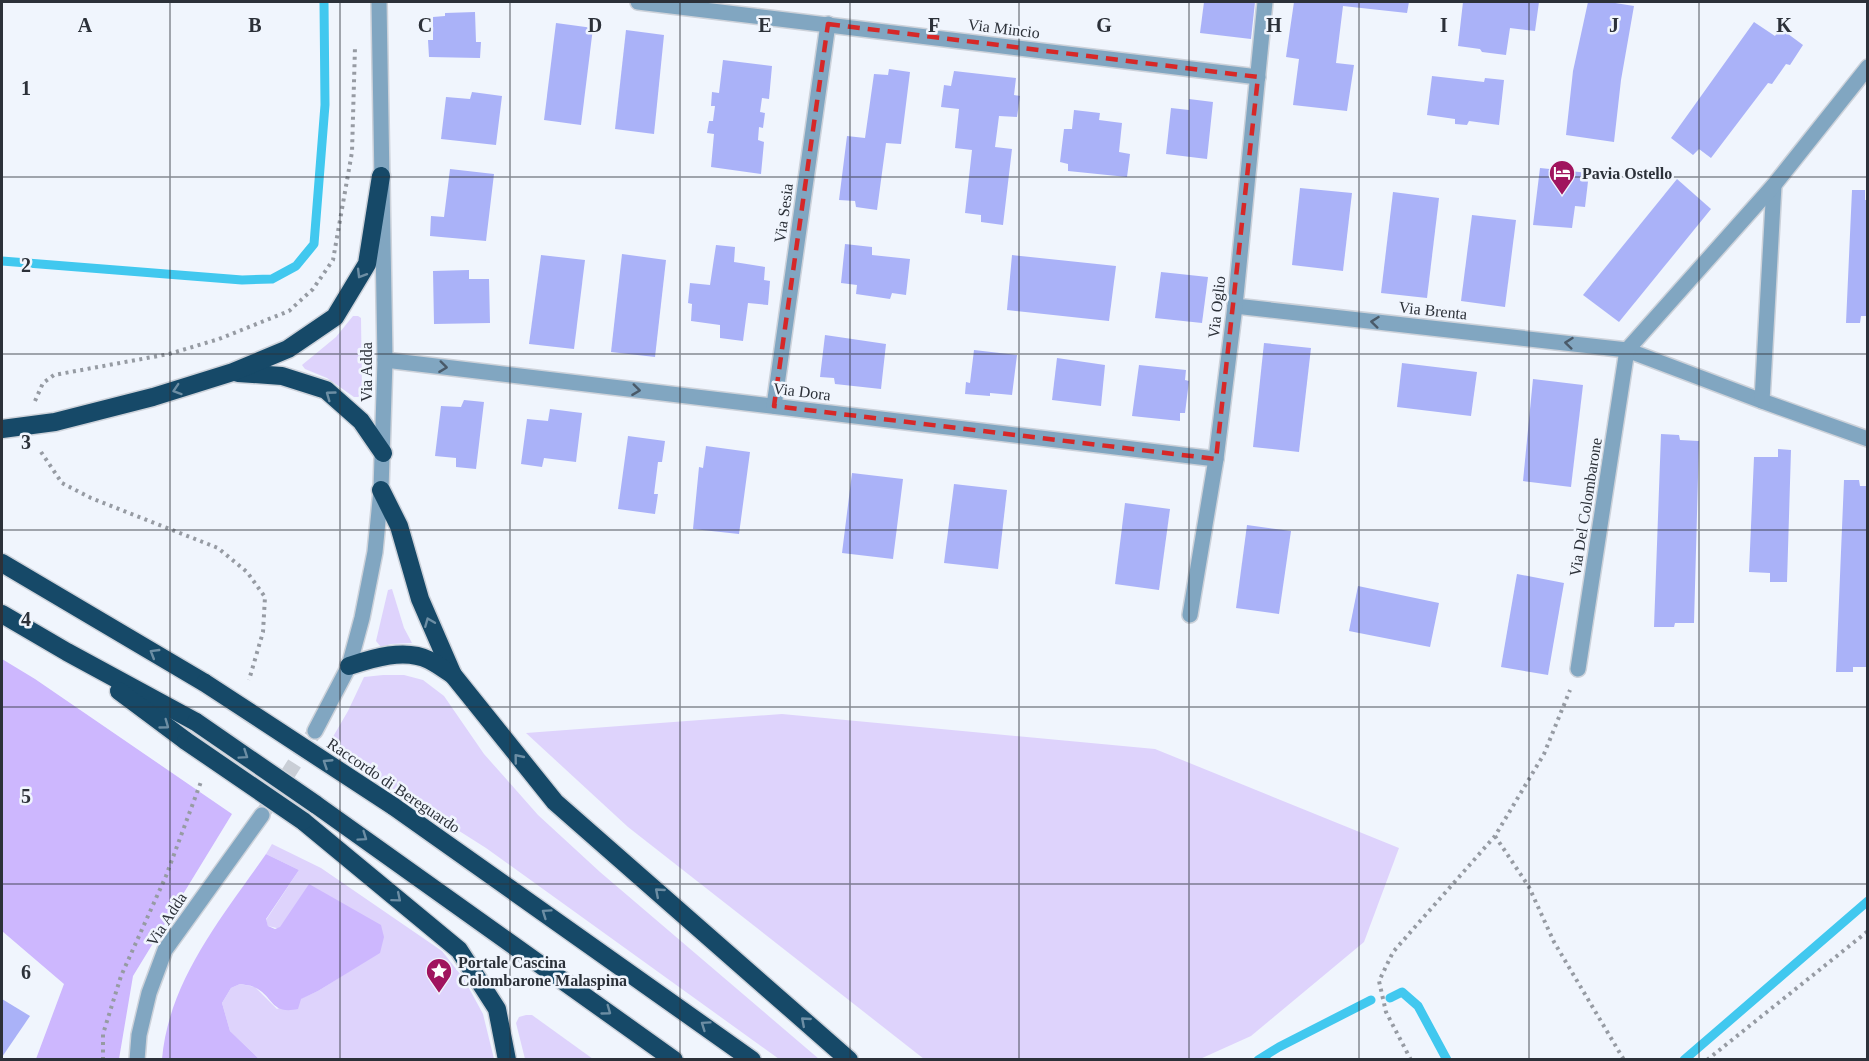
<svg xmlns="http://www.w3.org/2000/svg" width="1869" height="1061" font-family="'Times New Roman',serif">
  <rect width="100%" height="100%" fill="#f0f5fd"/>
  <!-- green -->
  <g fill="#ded3fc">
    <polygon points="353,316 358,316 361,318 362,394 359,397 354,397 327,378 305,369 302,365 336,337"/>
    <polygon points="392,589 404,628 412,643 391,644 381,647 376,641 388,590"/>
    <polygon points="383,675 404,675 423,680 444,696 484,754 538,815 600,872 819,1059 779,1059 486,848 327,747 348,711 364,677"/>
    <polygon points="782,714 1155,749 1399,848 1364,942 1251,1036 1200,1059 924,1059 628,827 526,733"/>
    <polygon points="272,844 321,868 442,951 464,979 483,1014 494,1059 259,1059 230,1031 222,1003 231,988 240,984 255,987 277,1009 318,991 380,952 268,926 266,920 299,870 266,854"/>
    <polygon points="526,1015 532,1015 593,1059 525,1059 516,1023 519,1017"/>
  </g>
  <!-- forest -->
  <g fill="#cdb7fe">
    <polygon points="2,659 35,679 232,814 133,976 119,1059 36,1059 64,984 2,931"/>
    <path d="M266,854L299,870L266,919L268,926L275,929L280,927L309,884L381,925L384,937L380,953L318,991L301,999L298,1009C270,1015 274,996 254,987C250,985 244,985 240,984L231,988L222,1003L230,1031L259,1059H162C169,980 222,917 266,854Z"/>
  </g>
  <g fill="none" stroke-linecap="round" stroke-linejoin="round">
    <!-- stream -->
    <g stroke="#41c8ef" stroke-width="9">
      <polyline points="2,261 242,280 272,279 296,266 314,244 325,105 324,2"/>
      <polyline points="1390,998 1402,992 1418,1006 1447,1060"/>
      <polyline points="1258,1060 1279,1047 1371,1000"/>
      <polyline points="1684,1060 1868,901"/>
    </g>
  </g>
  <!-- building -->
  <g fill="#aab2f8">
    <polygon points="1204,2 1255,2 1251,39 1200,33"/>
    <polygon points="1294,2 1409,2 1407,13 1343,6 1336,63 1354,65 1347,111 1293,105 1299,59 1286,57"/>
    <polygon points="1463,2 1539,2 1535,31 1510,28 1506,55 1482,52 1480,49 1458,46"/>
    <polygon points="1588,2 1609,2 1634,6 1621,80 1614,142 1566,135 1573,71"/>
    <polygon points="475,12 476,42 481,42 480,58 429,57 428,40 433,40 433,17 445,16 445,13"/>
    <polygon points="1754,22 1775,36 1780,28 1803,45 1790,65 1786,64 1772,84 1768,83 1711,158 1699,149 1693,155 1671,138"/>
    <polygon points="556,23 593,28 581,125 544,120"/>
    <polygon points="626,30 664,35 654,134 615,129"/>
    <polygon points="723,60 772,66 769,99 762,98 760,112 765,113 763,128 759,127 758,140 764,142 761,174 711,167 714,134 707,133 709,121 713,121 715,106 711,106 712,92 719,93"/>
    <polygon points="889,69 910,72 901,144 886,143 877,210 856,207 855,201 839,200 847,136 865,138 874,74 888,75"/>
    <polygon points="954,71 1016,78 1014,95 1020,96 1017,117 999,116 995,147 1012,149 1003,225 981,222 981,215 965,213 972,150 955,148 959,109 941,107 944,85 951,86"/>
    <polygon points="1432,76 1484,82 1485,78 1504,80 1499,125 1469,121 1467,125 1455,124 1455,119 1427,115"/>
    <polygon points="472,92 502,96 496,145 441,139 446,97 470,99"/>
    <polygon points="1189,99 1213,102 1207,159 1166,154 1171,108 1189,110"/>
    <polygon points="1074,110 1100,113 1099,120 1122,123 1119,152 1130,154 1127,177 1068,171 1068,164 1060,162 1064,129 1072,129"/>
    <polygon points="1540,168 1589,173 1585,207 1575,206 1572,228 1533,225"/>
    <polygon points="450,169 494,174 486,241 430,236 431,216 444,217"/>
    <polygon points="1677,179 1711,209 1619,322 1583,295"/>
    <polygon points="1300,188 1352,193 1343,271 1292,265"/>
    <polygon points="1852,190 1865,190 1865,200 1868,200 1868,316 1861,316 1860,323 1846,323"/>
    <polygon points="1393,192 1439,198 1427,298 1381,293"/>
    <polygon points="1472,215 1516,220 1505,307 1461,301"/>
    <polygon points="845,244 872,247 872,255 910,259 906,295 892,293 890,299 856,294 857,285 841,283"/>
    <polygon points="716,245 735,247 734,262 765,267 764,280 770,281 768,305 748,303 743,341 720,338 720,325 691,321 692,304 688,303 690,283 710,285"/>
    <polygon points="622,254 666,260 655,357 611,352"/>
    <polygon points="541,255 585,260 574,349 529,344"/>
    <polygon points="1012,255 1116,266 1109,321 1007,310"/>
    <polygon points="469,270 469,279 489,279 490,323 434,324 433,271"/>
    <polygon points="1161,272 1208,277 1202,323 1155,318"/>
    <polygon points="825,335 886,344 881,389 835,384 834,378 820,377"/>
    <polygon points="1264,343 1311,348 1299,452 1253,447"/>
    <polygon points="974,350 1017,355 1012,395 990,393 990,396 965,394 966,382 970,383"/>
    <polygon points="1057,358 1105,365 1101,406 1052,400"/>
    <polygon points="1402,363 1477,372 1471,416 1397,407"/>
    <polygon points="1139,365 1186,370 1185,380 1189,381 1185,413 1180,413 1180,421 1132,416"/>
    <polygon points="1533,379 1583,385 1571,487 1523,481"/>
    <polygon points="464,400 484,402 476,469 456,467 456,458 435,456 441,406 461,407"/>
    <polygon points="550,409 582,413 576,462 544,458 542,467 521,464 527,419 548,421"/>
    <polygon points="1661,434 1679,435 1680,440 1699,441 1694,623 1675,623 1674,627 1654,627"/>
    <polygon points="628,436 665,441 662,462 658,462 654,494 658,494 655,514 618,509"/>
    <polygon points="706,446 750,452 739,534 693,529 699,467 703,468"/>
    <polygon points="1778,449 1791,450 1787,582 1770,582 1770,573 1749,572 1754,457 1778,457"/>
    <polygon points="852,473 903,479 893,559 842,553"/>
    <polygon points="1844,480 1859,480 1860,486 1868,486 1868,667 1853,667 1853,672 1836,672"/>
    <polygon points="954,484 1007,490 998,569 944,563"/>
    <polygon points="1125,503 1170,509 1159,590 1115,584"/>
    <polygon points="1247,525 1291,531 1279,614 1236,608"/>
    <polygon points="1517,574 1564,583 1548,675 1501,667"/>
    <polygon points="1358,586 1439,603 1430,647 1349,631"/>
    <polygon points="2,999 30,1016 2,1057"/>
  </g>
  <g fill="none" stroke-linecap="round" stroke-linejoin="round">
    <!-- minor-tunnel -->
    <polyline stroke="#c9ced6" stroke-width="15" stroke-dasharray="15 8" stroke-linecap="butt" points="262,815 315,731"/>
    <!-- minor casing -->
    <g stroke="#cdd2da" stroke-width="18">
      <g id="minor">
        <polyline points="638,2 1258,77"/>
        <polyline points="1235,306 1627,350 1762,401 1868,439"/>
        <polyline points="385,360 1216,459"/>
        <polyline points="1762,401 1774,185"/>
        <polyline points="774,406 828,24"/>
        <polyline points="1190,615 1216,459 1235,306 1265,2"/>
        <polyline points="1578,669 1627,350 1774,185 1868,67"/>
        <polyline points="315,731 349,666 362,618 375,552 381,490 385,360 379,2"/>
        <polyline points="137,1060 139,1035 149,993 165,950 262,815"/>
      </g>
    </g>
    <!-- highway casing -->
    <g stroke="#cdd2da" stroke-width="21">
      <g id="highway">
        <polyline points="238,373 282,376 326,390 361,421 383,453"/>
        <polyline points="2,429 55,422 153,397 233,372 288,349 335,317 367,264 381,176"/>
        <polyline points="381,490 399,526 420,599 453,675 555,802 849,1060"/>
        <polyline points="2,563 205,683"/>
        <polyline points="2,614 67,652 196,722"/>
        <path d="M349,666C373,658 405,648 429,660C437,664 445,670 453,675"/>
        <polyline points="119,691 186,741"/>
        <polyline points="315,804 674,1060"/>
        <polyline points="393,806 752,1060"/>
        <polyline points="303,821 459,950 497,1009 507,1060"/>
      </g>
    </g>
    <!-- path -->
    <g stroke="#969ba3" stroke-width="4" stroke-dasharray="3 4.5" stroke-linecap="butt">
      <polyline points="35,401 43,383 54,375 169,354 219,339 289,311 313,289 333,260 352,152 355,47"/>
      <polyline points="41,452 62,483 91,498 218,548 247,572 265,597 263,632 249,680"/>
      <polyline points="1495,836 1529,887 1554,942 1624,1060"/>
      <polyline points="103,1060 103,1034 121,976 166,876 202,779"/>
      <polyline points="1411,1060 1386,1012 1379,981 1393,952 1495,836 1544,754 1570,690"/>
      <polyline points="1707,1060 1868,931"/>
    </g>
    <!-- minor -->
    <use href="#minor" stroke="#81a6c1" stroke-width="15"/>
    <!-- highway -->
    <use href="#highway" stroke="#164968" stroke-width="18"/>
    <!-- highway-bridge casing -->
    <g stroke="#cdd2da" stroke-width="21" stroke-linecap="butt">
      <g id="highway-bridge">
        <polyline points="205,683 393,806"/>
        <polyline points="196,722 315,804"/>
        <polyline points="186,741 303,821"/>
      </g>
    </g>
    <!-- highway-bridge -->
    <use href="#highway-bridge" stroke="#164968" stroke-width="18"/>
  </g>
  <!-- one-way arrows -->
  <defs><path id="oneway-chevron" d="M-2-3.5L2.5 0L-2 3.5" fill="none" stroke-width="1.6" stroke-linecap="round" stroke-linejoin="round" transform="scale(1.5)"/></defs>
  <g stroke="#6d8ea4">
    <use href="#oneway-chevron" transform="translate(361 274) rotate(121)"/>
    <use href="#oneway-chevron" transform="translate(177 390) rotate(162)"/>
    <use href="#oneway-chevron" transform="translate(330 395) rotate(-144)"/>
    <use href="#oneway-chevron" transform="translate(429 622) rotate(-112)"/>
    <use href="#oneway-chevron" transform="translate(154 653) rotate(-149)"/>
    <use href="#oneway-chevron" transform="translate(165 725) rotate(36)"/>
    <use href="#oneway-chevron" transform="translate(244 755) rotate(34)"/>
    <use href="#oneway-chevron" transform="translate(518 758) rotate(-129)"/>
    <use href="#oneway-chevron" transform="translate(327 763) rotate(-147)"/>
    <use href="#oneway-chevron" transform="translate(363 837) rotate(35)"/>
    <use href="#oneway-chevron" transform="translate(659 892) rotate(-139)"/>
    <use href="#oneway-chevron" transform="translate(397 898) rotate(40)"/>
    <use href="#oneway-chevron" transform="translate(546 913) rotate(-145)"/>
    <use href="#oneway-chevron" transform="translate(607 1011) rotate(36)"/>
    <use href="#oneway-chevron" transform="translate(805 1021) rotate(-139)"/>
    <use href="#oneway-chevron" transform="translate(705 1025) rotate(-145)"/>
  </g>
  <g stroke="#4a5a69">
    <use href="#oneway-chevron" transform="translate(1375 322) rotate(-174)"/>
    <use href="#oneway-chevron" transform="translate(1569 343) rotate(-174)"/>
    <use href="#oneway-chevron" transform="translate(443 367) rotate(7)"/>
    <use href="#oneway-chevron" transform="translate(636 390) rotate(7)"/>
  </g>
  <!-- marked area -->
  <path fill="none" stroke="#d62828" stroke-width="4.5" stroke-dasharray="12 8" stroke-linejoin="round" d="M828,24L1258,77L1216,459L774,406Z"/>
  <!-- grid -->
  <path fill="none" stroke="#2c3139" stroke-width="1.5" stroke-opacity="0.55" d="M170,2V1060M340,2V1060M510,2V1060M680,2V1060M850,2V1060M1019,2V1060M1189,2V1060M1359,2V1060M1529,2V1060M1699,2V1060M2,177H1868M2,354H1868M2,530H1868M2,707H1868M2,884H1868"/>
  <!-- icons -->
  <defs>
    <g id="hotel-pin" transform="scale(1.35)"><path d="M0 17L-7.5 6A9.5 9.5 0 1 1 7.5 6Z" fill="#a0145e" stroke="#f0f5fd"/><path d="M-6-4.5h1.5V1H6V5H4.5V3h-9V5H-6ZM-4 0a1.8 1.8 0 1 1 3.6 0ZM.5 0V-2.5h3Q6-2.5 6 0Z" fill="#fff"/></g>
    <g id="sight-pin" transform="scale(1.35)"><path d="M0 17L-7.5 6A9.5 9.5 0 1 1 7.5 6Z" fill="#a0145e" stroke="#f0f5fd"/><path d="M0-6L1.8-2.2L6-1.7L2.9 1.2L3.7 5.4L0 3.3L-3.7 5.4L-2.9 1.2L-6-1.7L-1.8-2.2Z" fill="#fff"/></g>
  </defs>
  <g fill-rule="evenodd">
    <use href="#hotel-pin" x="1562" y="173"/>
    <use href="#sight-pin" x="439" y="971"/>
  </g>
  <g text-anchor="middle" stroke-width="5" stroke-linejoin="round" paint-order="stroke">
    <!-- street labels -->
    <g font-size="16" fill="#2c3139" stroke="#f0f5fd">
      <text transform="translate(1004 28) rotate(7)" y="6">Via Mincio</text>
      <text transform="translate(783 213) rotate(-82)" y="6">Via Sesia</text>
      <text transform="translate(1216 307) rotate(-84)" y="6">Via Oglio</text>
      <text transform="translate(1433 310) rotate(6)" y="6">Via Brenta</text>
      <text transform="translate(366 372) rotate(-90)" y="6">Via Adda</text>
      <text transform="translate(802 391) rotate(7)" y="6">Via Dora</text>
      <text transform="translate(1585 507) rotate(-81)" y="6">Via Del Colombarone</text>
      <text transform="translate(394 785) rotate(34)" y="6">Raccordo di Bereguardo</text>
      <text transform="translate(166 919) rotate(-57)" y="6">Via Adda</text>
    </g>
    <!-- poi labels -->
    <g font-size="16" font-weight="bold" fill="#2c3139" stroke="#f0f5fd" text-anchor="start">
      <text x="1582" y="179">Pavia Ostello</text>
      <text x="458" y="968">Portale Cascina<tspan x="458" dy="18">Colombarone Malaspina</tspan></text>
    </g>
  </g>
  <g font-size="20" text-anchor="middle" font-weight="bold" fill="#2c3139" stroke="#f0f5fd" stroke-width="5" stroke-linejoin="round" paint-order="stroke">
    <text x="85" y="32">A</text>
    <text x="255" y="32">B</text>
    <text x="425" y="32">C</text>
    <text x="595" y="32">D</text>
    <text x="765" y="32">E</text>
    <text x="934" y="32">F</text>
    <text x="1104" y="32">G</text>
    <text x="1274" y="32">H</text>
    <text x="1444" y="32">I</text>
    <text x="1614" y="32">J</text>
    <text x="1784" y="32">K</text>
    <text x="26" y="95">1</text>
    <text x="26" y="272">2</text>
    <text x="26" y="449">3</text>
    <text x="26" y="626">4</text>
    <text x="26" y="803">5</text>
    <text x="26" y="979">6</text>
  </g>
  <!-- border -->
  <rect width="1869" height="1061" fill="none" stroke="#2c3139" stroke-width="6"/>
</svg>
